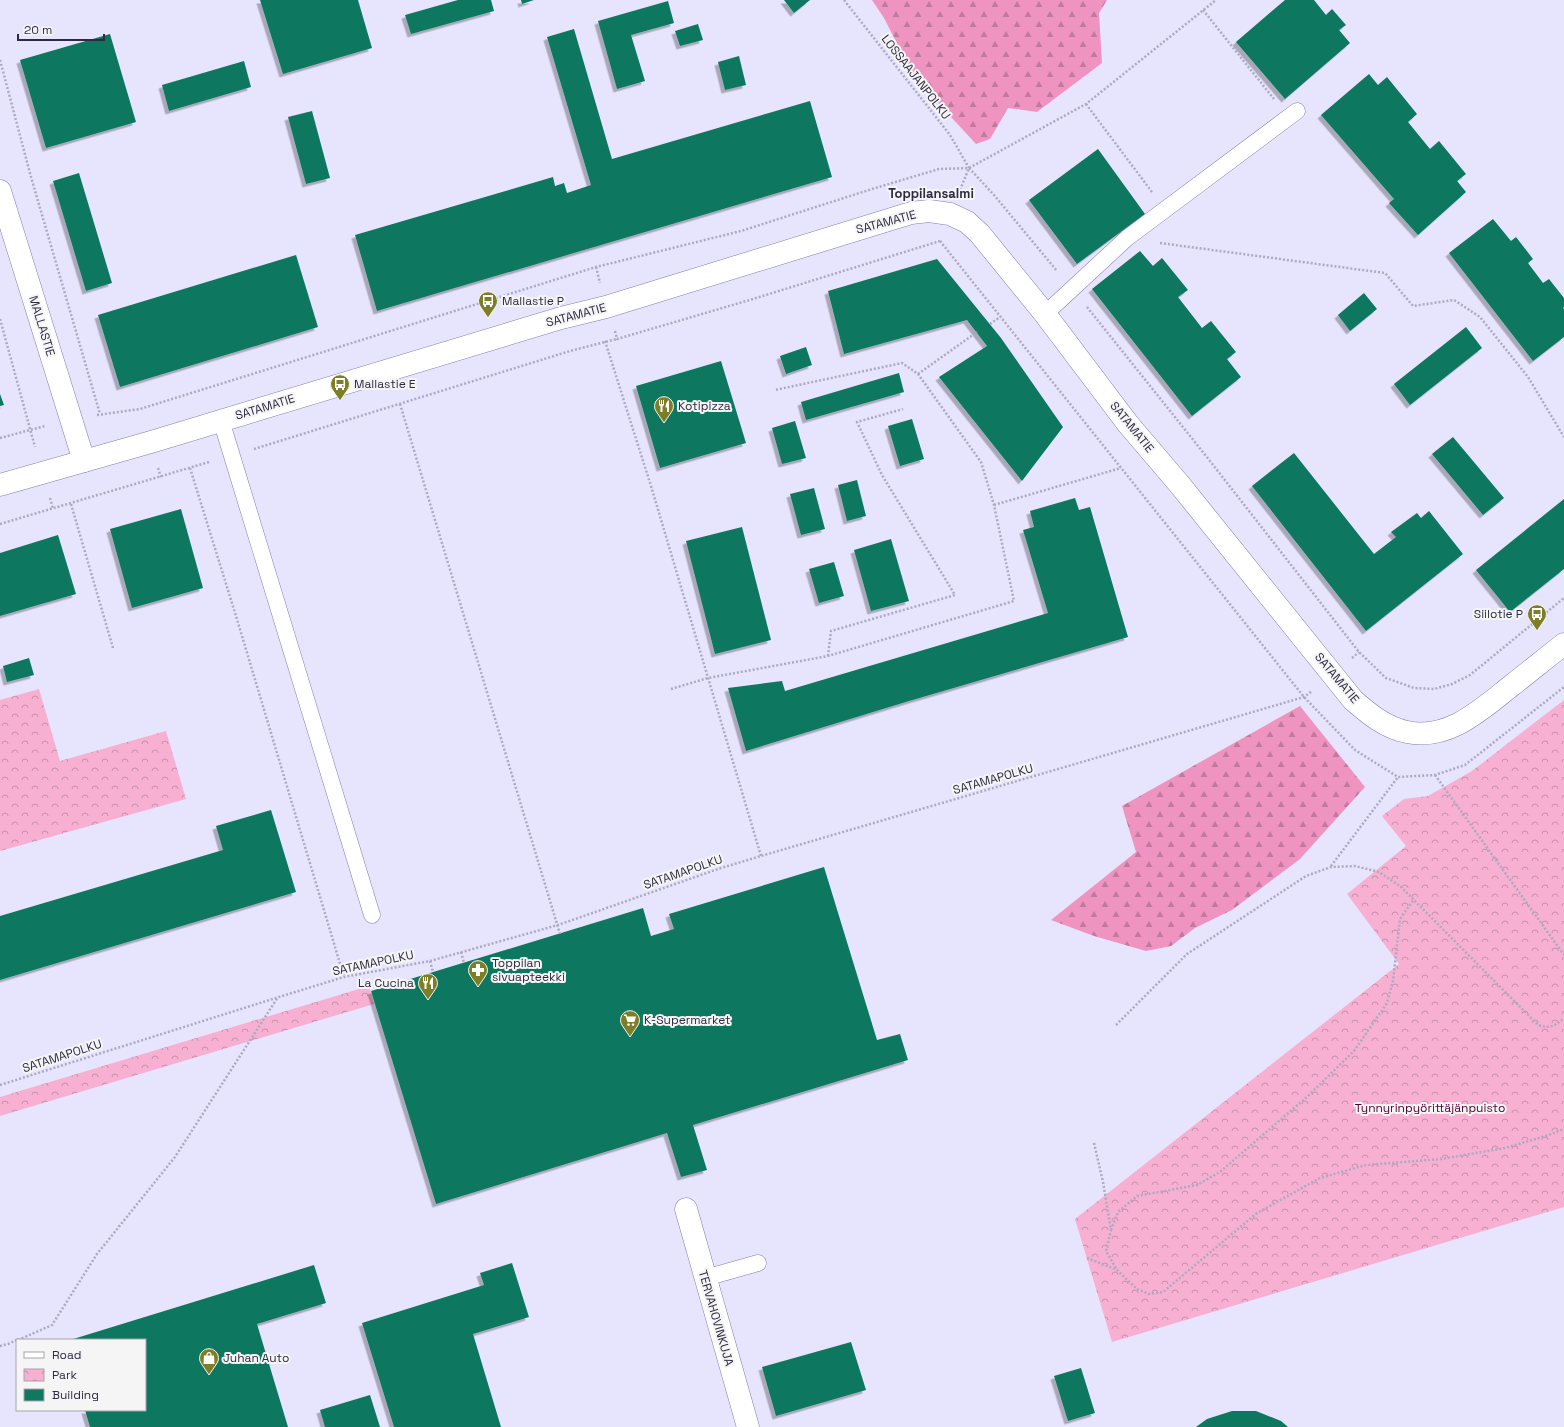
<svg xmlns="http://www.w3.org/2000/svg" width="1564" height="1427" font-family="'Space Grotesk',sans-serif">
  <defs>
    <pattern id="forest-firs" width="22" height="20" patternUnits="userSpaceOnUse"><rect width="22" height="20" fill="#ef94c0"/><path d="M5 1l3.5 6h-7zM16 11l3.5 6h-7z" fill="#c2799e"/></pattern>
    <pattern id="park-crowns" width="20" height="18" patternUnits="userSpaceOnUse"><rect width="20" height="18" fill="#f7b0d1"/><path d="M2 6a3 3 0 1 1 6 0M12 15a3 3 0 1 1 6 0" fill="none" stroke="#c88fab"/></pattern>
    <filter id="shadow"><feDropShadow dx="-3.5" dy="3.5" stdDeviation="0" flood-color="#0004"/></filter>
  </defs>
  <rect width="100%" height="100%" fill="#e7e4fd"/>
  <!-- forest -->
  <g fill="url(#forest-firs)">
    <polygon points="872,0 1107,0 1099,13 1102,63 1037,112 1008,108 990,139 976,144 915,78 884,18"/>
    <polygon points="1300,706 1365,787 1300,859 1232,910 1195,928 1171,946 1146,951 1094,936 1051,920 1136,852 1122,806"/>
  </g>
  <!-- park -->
  <g fill="url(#park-crowns)">
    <polygon points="39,689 60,761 166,731 186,799 0,851 0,700"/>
    <polygon points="1564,700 1564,1207 1112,1342 1075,1219 1399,964 1347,894 1406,846 1382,816 1404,799 1428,796 1472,771"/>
    <polygon points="369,986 374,1004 0,1116 0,1097"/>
  </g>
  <!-- building -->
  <g fill="#0f785e" filter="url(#shadow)">
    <polygon points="260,0 358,0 372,48 283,74"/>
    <polygon points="458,0 491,0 494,11 411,34 405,15"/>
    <polygon points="521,0 534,0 522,4"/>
    <polygon points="784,0 810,0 794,13"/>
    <polygon points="1285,0 1314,0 1326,15 1332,9 1346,25 1339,30 1350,43 1285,99 1236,42"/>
    <polygon points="668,1 674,23 631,35 645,81 617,89 598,21"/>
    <polygon points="698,24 703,40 680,46 675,31"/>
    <polygon points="574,29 612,159 810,101 832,177 377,311 355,235 553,177 555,186 564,183 567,193 591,185 547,37"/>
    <polygon points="110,34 136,122 46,148 20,60"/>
    <polygon points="739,56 746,85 725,90 718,62"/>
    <polygon points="244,61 251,87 169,111 162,85"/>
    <polygon points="1369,74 1378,85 1387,77 1417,114 1408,122 1430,149 1439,141 1466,174 1457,181 1466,192 1418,235 1389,203 1394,199 1321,115"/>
    <polygon points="312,111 330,178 306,184 288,117"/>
    <polygon points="1098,149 1145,214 1077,264 1029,200"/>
    <polygon points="79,173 112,283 86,291 53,181"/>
    <polygon points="1493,219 1511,241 1516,237 1533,259 1528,263 1543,283 1549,279 1564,298 1564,307 1563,308 1564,309 1564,337 1533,361 1449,253"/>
    <polygon points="1140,251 1153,266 1162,258 1188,290 1178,297 1202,328 1211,321 1236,352 1227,359 1241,377 1192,416 1092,289"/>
    <polygon points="296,255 318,327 120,387 98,315"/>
    <polygon points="937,259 1001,338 1063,427 1022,481 939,377 987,346 967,320 844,354 828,291"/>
    <polygon points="1364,293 1377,309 1350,331 1338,315"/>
    <polygon points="1466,327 1482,348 1410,405 1394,384"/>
    <polygon points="806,347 812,365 786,374 780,356"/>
    <polygon points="721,361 746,443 660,468 636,386"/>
    <polygon points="899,373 904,392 806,420 801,402"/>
    <polygon points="0,394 4,405 0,406"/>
    <polygon points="912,419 924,459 900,466 888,426"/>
    <polygon points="795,421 806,458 782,464 772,428"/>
    <polygon points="1453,437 1504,498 1483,515 1432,454"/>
    <polygon points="1294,453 1374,554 1396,537 1391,532 1417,513 1421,518 1429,511 1463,554 1366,631 1252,486"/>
    <polygon points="857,480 866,516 847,521 838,485"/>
    <polygon points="814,488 825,529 801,535 790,494"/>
    <polygon points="1075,498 1079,510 1090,507 1128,637 909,701 746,751 728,688 782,681 785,691 1048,613 1023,530 1034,527 1030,511"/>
    <polygon points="1564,499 1564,569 1510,612 1476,570"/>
    <polygon points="181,509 203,588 132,608 110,529"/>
    <polygon points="742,527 771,640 715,654 686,541"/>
    <polygon points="58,535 76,594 0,616 0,553"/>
    <polygon points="891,539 909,601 871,611 854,550"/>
    <polygon points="834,562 844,596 819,603 809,569"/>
    <polygon points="29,658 34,675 7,682 3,666"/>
    <polygon points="271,810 296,892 0,980 0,916 223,850 216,826"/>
    <polygon points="824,867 877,1040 900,1034 908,1060 693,1125 707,1170 681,1177 667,1133 436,1204 371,991 643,908 651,936 674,929 669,914"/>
    <polygon points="512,1263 529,1317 473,1334 501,1427 394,1427 362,1323 484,1285 480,1273"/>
    <polygon points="314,1265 326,1303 257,1324 288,1427 90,1427 85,1410 145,1410 145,1340 70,1340"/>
    <polygon points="851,1342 866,1390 776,1416 762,1367"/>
    <polygon points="1081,1368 1095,1413 1068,1421 1054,1376"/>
    <polygon points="370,1395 380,1427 325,1427 320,1410"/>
    <polygon points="1232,1411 1256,1411 1281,1421 1288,1427 1196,1427 1207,1419"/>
  </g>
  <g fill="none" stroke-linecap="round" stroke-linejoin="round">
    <!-- service casing -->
    <g stroke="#847cb5" stroke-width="17">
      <g id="service">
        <polyline points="1045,314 1127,238 1297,111"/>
        <polyline points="221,420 372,915"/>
        <polyline points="705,1278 758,1263"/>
      </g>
    </g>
    <!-- minor casing -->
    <g stroke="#847cb5" stroke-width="23">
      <g id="minor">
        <polyline points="0,191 84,461"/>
        <path d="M0,485L151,442L561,318L606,307L911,213L929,211L950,214L967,222L980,234L1045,314L1128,424L1180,485L1353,700C1369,714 1386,728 1407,732C1448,741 1482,709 1511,686C1529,672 1546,658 1564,644"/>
        <polyline points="686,1209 748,1427"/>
      </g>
    </g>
    <!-- path -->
    <g stroke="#aca9c2" stroke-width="2.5" stroke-dasharray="2 2" stroke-linecap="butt">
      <polyline points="844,0 950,135 969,168"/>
      <polyline points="1203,10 1274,99"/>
      <polyline points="0,60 31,177 100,414"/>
      <polyline points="1086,104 1152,192"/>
      <polyline points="960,190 969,168 1086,104 1216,0"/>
      <polyline points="940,241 1304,697 1355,750 1398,777 1435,775 1465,765 1564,687"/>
      <polyline points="1160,243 1385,273 1413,306 1454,300 1480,317 1528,377 1564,437"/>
      <polyline points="596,267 600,283"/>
      <polyline points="1087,307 1210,461 1359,652 1386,678 1414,688 1434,689 1452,684 1470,675 1564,598"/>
      <polyline points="0,319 35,447"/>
      <polyline points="990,324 1000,317"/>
      <polyline points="615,331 617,339 753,299 940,241 941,239"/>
      <polyline points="605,341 651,486 761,856"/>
      <polyline points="918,374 977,332"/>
      <polyline points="400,404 560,934"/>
      <polyline points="97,415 140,409 596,267 741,231 872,189 939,169 969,168 994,195 1057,271"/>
      <polyline points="0,438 45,426"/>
      <polyline points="254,449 570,351 617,339"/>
      <polyline points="158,468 161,477"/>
      <polyline points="190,468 236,616 344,977"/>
      <polyline points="50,498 53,509"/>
      <polyline points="71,504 113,648"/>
      <polyline points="994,505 1121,468"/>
      <polyline points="0,524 209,462"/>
      <polyline points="828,656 831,631 955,595 882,475 857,422 903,409"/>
      <polyline points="1352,658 1359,652"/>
      <polyline points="671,689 708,678 828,656 1014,601 994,505 981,462 918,374 902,363 775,390"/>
      <polyline points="1435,775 1564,955"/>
      <polyline points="1331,866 1398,777"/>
      <polyline points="461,952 464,963"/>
      <polyline points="430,961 433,972"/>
      <path d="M1116,1025L1187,954L1306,876L1331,867L1355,866L1379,872L1401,887L1538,1025C1550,1029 1555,1026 1564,1018"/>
      <polyline points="0,1085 279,997 344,977 430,961 558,925 721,868 761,856 1304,697 1312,691"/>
      <polyline points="1094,1143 1103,1182 1111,1230 1106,1251 1117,1270"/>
      <polyline points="1111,1230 1118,1212 1137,1196 1197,1185 1220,1172 1308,1096 1354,1051 1387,1003 1393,981 1400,919 1414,899"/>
      <polyline points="1087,1258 1117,1270 1137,1289 1149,1294 1163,1292 1257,1213 1320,1178 1366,1165 1441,1159 1505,1148 1549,1135 1564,1129"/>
      <polyline points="18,1340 52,1325 97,1254 175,1157 278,997"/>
      <polyline points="0,1346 8,1344 17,1340"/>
    </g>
    <!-- service -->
    <use href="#service" stroke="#fff" stroke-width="16"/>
    <!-- minor -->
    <use href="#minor" stroke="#fff" stroke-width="22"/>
  </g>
  <!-- icons -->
  <defs>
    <g id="bus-pin" transform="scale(1)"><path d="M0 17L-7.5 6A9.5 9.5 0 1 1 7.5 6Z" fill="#7d7e26" stroke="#f5f5f5"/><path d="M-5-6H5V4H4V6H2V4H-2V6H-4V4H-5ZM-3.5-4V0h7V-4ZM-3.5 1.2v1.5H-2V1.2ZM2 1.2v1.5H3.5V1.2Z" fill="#fff"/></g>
    <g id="restaurant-pin" transform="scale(1)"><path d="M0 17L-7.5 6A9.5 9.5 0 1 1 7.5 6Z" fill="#7d7e26" stroke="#f5f5f5"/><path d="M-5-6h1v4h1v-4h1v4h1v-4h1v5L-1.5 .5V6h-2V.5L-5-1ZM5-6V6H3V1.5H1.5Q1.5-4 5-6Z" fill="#fff"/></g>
    <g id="pharmacy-pin" transform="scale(1)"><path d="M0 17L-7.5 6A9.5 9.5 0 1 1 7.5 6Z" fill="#7d7e26" stroke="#f5f5f5"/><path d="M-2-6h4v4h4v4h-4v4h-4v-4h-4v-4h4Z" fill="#fff"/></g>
    <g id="supermarket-pin" transform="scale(1)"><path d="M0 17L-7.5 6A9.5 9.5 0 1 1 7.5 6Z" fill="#7d7e26" stroke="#f5f5f5"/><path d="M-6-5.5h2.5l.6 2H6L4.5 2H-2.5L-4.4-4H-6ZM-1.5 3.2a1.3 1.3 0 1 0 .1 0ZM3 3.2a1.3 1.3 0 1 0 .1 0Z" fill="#fff"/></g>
    <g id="shop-pin" transform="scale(1)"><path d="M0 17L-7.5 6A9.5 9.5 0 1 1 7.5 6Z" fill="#7d7e26" stroke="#f5f5f5"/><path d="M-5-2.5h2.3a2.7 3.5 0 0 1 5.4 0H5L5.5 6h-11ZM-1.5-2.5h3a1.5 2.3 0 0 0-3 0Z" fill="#fff"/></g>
  </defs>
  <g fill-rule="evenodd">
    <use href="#bus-pin" x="488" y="301"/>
    <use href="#bus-pin" x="340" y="384"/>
    <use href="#restaurant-pin" x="664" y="406"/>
    <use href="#bus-pin" x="1537" y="614"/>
    <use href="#pharmacy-pin" x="478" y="970"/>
    <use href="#restaurant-pin" x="428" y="983"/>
    <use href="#supermarket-pin" x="630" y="1020"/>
    <use href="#shop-pin" x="209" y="1358"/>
  </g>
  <g text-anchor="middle" stroke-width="4" stroke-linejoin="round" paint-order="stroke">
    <!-- street labels -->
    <g font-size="12" fill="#2d2a42" stroke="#f5f5f5">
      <text transform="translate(916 77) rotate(52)" y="4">LOSSAAJANPOLKU</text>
      <text transform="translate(886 222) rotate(-15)" y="4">SATAMATIE</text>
      <text transform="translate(576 315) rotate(-15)" y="4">SATAMATIE</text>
      <text transform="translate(42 326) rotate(73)" y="4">MALLASTIE</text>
      <text transform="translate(265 407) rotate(-17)" y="4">SATAMATIE</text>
      <text transform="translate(1132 427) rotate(51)" y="4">SATAMATIE</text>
      <text transform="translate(1337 678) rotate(50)" y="4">SATAMATIE</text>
      <text transform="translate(993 779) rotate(-16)" y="4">SATAMAPOLKU</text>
      <text transform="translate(683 872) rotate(-19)" y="4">SATAMAPOLKU</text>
      <text transform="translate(373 963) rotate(-12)" y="4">SATAMAPOLKU</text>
      <text transform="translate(62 1056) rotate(-18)" y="4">SATAMAPOLKU</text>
      <text transform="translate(716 1318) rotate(74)" y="4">TERVAHOVINKUJA</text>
    </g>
    <!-- poi labels -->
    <g font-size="12" fill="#2d2a42" stroke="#f5f5f5" text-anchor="start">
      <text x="502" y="305">Mallastie P</text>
      <text x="354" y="388">Mallastie E</text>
      <text x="678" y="410">Kotipizza</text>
      <text x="1523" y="618" text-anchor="end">Siilotie P</text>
      <text x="492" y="967">Toppilan<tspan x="492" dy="14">sivuapteekki</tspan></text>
      <text x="414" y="987" text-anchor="end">La Cucina</text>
      <text x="644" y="1024">K-Supermarket</text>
      <text x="223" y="1362">Juhan Auto</text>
    </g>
    <!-- park labels -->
    <g font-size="12" fill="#530034" stroke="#f5f5f5">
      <text x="1430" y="1112">Tynnyrinpyörittäjänpuisto</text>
    </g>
    <!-- neighbourhood labels -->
    <g font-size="13" font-weight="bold" fill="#2d2a42" stroke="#f5f5f5">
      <text x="931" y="198">Toppilansalmi</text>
    </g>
  </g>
  <!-- legend -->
  <rect x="16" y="1339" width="130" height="72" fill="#f5f5f5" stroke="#a5a4ad"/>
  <rect x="24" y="1352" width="20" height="6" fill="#ffffff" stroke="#a5a4ad"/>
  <text x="52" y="1359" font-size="12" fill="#2d2a42">Road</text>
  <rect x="24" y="1369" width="20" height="12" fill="url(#park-crowns)" stroke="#a5a4ad"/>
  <text x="52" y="1379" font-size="12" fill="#2d2a42">Park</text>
  <rect x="24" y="1389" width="20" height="12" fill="#0f785e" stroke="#a5a4ad"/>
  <text x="52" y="1399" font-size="12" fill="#2d2a42">Building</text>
  <!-- scale -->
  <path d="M18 34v6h86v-6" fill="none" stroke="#2d2a42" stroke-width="2"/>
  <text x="24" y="34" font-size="12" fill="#2d2a42" stroke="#f5f5f5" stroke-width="3" paint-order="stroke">20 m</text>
</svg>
